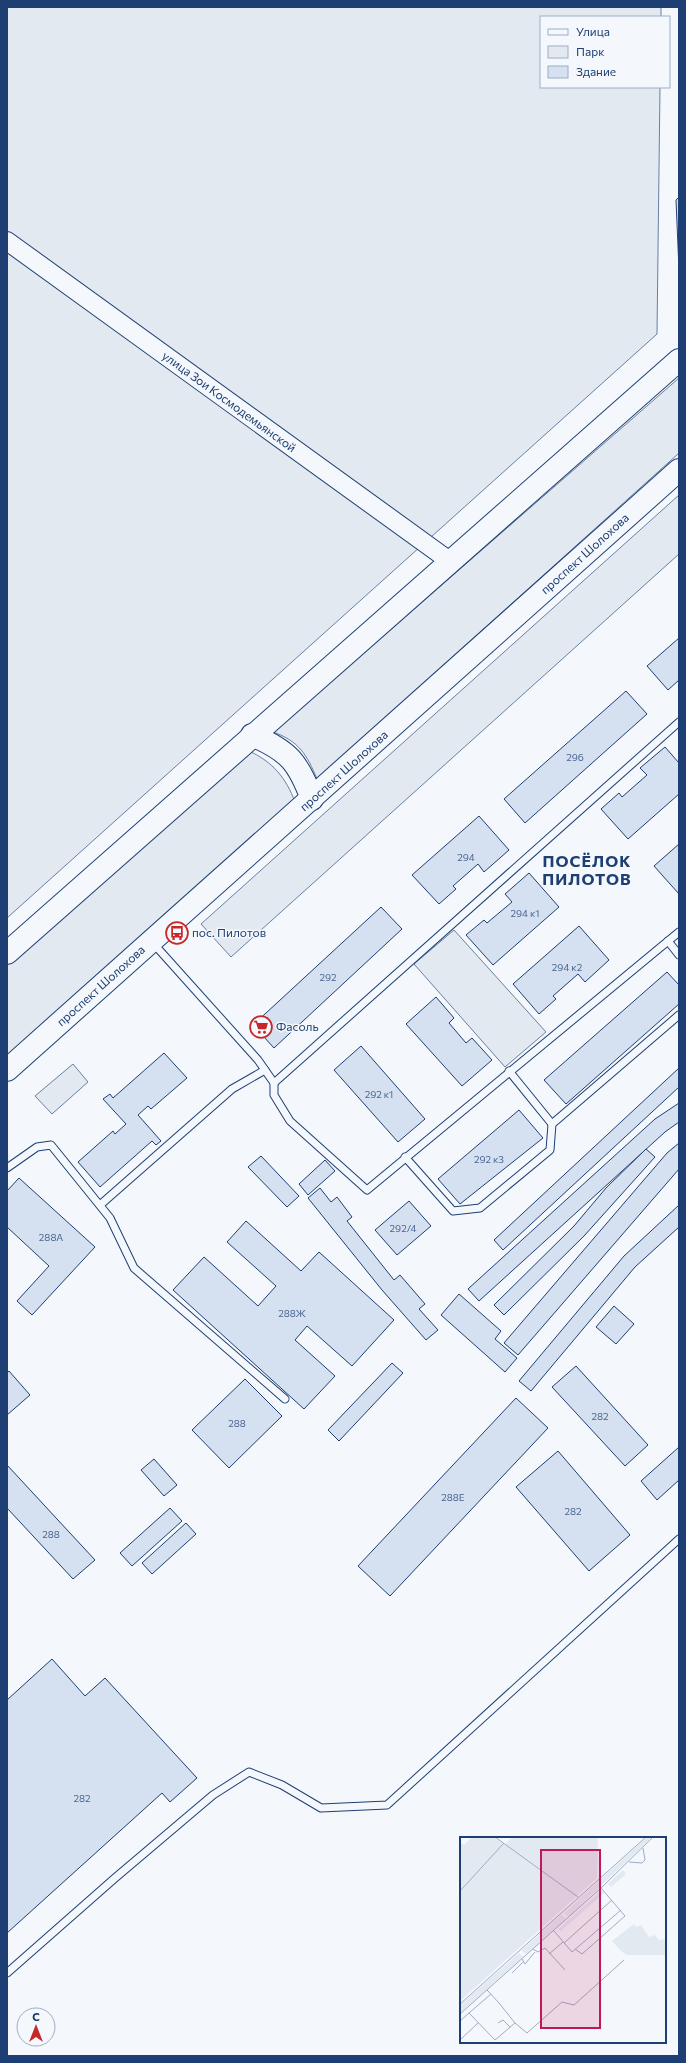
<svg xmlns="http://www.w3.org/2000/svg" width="686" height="2063" font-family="Commissioner,sans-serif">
  <rect width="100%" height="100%" fill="#f4f7fb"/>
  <!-- green -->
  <g fill="#e3e9f0" stroke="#687fa3">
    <polygon points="7,7 661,7 661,17 541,17 541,87 660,87 657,334 7,918"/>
    <path d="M679,378V453L317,779C307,755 299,741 273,732Z"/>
    <polygon points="679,495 679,554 231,957 201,924"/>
    <path d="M249,751C273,762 286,778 295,802L7,1059V965Z"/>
    <polygon points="454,930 546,1032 505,1067 414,964"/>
    <polygon points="73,1064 88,1082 52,1114 35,1096"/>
  </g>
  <!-- building -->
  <g fill="#d5e0f0" stroke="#1d3f73">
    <polygon points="679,197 679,270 676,200"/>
    <polygon points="679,638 679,680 668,690 647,666"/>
    <polygon points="626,691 647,714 525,823 504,799"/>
    <polygon points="665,747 679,763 679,794 628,839 601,809 619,793 622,797 647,775 640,768"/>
    <polygon points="479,816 509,850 484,872 478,864 453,886 456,889 439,904 412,875"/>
    <polygon points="679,844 679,894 654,866"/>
    <polygon points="529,873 559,907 493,965 466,935 484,920 487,923 512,902 505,894"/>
    <polygon points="381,907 402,929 274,1048 253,1025"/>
    <polygon points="579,926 609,960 585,982 578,974 553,996 556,999 539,1014 513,984"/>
    <polygon points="667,972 679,985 679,1004 566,1104 544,1080"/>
    <polygon points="436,997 454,1018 449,1023 466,1043 472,1038 492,1060 462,1086 406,1024"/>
    <polygon points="361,1046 425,1119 398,1142 334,1070"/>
    <polygon points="164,1053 187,1078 151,1109 148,1106 138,1115 161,1141 156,1145 152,1141 100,1187 78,1162 113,1131 115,1134 126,1124 103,1099 110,1094 113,1098"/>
    <polygon points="679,1068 679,1087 503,1250 494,1240"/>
    <polygon points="679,1103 679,1122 665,1132 479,1301 468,1289 655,1119"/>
    <polygon points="519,1110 543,1138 460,1204 438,1179"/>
    <polygon points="679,1143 679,1169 518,1355 504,1343 667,1153"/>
    <polygon points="646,1149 655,1157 584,1236 504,1315 494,1305 574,1226 606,1188"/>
    <polygon points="261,1156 299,1196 287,1207 248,1167"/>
    <polygon points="325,1160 335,1171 308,1195 299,1184"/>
    <polygon points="19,1178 95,1247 32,1315 17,1301 49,1266 7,1227 7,1191"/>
    <polygon points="320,1188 331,1202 337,1197 352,1217 347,1221 394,1280 400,1275 425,1304 419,1309 438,1330 426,1340 382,1290 308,1198"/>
    <polygon points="409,1201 431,1226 397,1255 375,1230"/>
    <polygon points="679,1205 679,1227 635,1267 531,1391 519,1381 624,1256"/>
    <polygon points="246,1221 301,1271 319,1252 394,1320 352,1366 307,1326 295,1340 335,1376 304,1409 173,1290 204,1257 258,1306 276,1286 227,1242"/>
    <polygon points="459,1294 501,1331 495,1339 517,1358 505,1372 441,1315"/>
    <polygon points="614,1306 634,1324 616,1344 596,1327"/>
    <polygon points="392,1363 403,1373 339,1441 328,1430"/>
    <polygon points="576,1366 648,1445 625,1466 552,1387"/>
    <polygon points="9,1371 30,1395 7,1415 7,1373"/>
    <polygon points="245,1379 282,1416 229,1468 192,1430"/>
    <polygon points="516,1398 548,1428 390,1596 358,1566"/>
    <polygon points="679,1447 679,1480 657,1500 641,1481"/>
    <polygon points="558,1451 630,1535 589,1571 516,1487"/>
    <polygon points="154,1459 177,1485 164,1496 141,1470"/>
    <polygon points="7,1465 95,1560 73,1579 7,1508"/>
    <polygon points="170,1508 182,1521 132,1566 120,1553"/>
    <polygon points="186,1523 196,1534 152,1574 142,1563"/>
    <polygon points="52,1659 85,1696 105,1678 197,1778 170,1802 162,1793 7,1933 7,1700"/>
  </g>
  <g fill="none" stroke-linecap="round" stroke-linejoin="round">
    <!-- service casing -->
    <g stroke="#1d3f73" stroke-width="9">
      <g id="service">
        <polyline points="668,941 679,955"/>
        <polyline points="153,943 258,1060 274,1083 274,1095 290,1121 367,1190 679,932"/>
        <polyline points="509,1071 552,1124"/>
        <polyline points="274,1083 679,722"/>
        <polyline points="405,1157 453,1211 480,1208 550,1150 552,1124 679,1015"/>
        <polyline points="7,1168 37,1147 51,1145 110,1218 134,1268 285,1399"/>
        <polyline points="100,1205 232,1089 265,1070"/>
        <polyline points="7,1973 115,1878 213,1795 249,1772 282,1785 321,1808 387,1805 679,1539"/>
      </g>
    </g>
    <!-- tertiary casing -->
    <g stroke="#1d3f73" stroke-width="20">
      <polyline id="tertiary" points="7,241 451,562"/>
    </g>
    <!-- primary casing -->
    <g stroke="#1d3f73" stroke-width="24">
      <g id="primary">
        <path d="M252,735C289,751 298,762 312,799"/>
        <polyline points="7,953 679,360"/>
        <polyline points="7,1070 679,470"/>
      </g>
    </g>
    <!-- service -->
    <use href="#service" stroke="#f4f7fb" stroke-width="7"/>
    <!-- tertiary -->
    <use href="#tertiary" stroke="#f4f7fb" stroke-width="18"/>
    <!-- primary -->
    <use href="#primary" stroke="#f4f7fb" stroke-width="22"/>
  </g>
  <!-- icons -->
  <defs>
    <g id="bus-ring" transform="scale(1.15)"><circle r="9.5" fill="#f4f7fb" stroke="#c62828" stroke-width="1.5"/><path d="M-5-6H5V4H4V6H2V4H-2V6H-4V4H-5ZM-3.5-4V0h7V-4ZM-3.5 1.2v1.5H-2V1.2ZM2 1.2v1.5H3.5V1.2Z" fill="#c62828"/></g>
    <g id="supermarket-ring" transform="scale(1.15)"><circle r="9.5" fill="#f4f7fb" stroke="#c62828" stroke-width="1.5"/><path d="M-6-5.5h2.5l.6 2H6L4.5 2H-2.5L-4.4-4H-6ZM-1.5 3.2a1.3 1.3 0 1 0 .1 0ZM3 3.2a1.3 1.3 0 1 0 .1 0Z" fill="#c62828"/></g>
  </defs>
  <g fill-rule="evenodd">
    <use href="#bus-ring" x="177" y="933"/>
    <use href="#supermarket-ring" x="261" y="1027"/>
  </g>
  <g text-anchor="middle" stroke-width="3" stroke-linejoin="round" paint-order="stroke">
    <!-- number labels -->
    <g font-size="10" fill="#4b6792">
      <text x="575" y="761">296</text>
      <text x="466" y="861">294</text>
      <text x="525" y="917">294 к1</text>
      <text x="567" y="971">294 к2</text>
      <text x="328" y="981">292</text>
      <text x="379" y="1098">292 к1</text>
      <text x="489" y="1163">292 к3</text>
      <text x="403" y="1232">292/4</text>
      <text x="51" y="1241">288А</text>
      <text x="292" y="1317">288Ж</text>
      <text x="600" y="1420">282</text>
      <text x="237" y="1427">288</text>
      <text x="453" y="1501">288Е</text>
      <text x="573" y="1515">282</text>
      <text x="51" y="1538">288</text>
      <text x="82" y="1802">282</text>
    </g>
    <!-- street labels -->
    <g font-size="12" fill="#1d3f73" stroke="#f4f7fb">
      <text transform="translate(229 402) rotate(36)" y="4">улица Зои Космодемьянской</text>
      <text transform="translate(585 554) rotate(-42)" y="4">проспект Шолохова</text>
      <text transform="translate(344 771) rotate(-42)" y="4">проспект Шолохова</text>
      <text transform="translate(101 986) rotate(-42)" y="4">проспект Шолохова</text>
    </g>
    <!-- poi labels -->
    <g font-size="12" fill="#1d3f73" stroke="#f4f7fb" text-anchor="start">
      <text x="192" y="937">пос. Пилотов</text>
      <text x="276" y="1031">Фасоль</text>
    </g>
    <!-- district labels -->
    <g font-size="16" font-weight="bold" letter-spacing="1" fill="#1d3f73" stroke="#f4f7fb">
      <text x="587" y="867">ПОСЁЛОК<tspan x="587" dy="18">ПИЛОТОВ</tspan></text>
    </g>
  </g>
  <!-- overview -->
  <g transform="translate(460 1837)">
    <rect width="206" height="206" fill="#f4f7fb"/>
    <path d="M12,0H34L45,8L52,0H138L137,41L0,164V5L4,8ZM187,0H192L108,80L104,76ZM163,33L166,37L151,50L148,47ZM142,53L144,56L100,95L98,92ZM102,77L106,82L66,117L63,115L62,113ZM174,87L176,90L181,88L189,100L195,98L199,103L206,102V118H167L161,114L152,104ZM59,116L63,120L0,176V168Z" fill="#e3e9f0"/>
    <path fill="none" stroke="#9eadc5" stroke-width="1" d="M35,0L118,60M169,25L182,26L185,23L183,11M0,54L44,6M94,94L112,115L161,73M104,106L152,63M73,112L78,115L85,111L105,133M115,112L122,117L165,79L141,51M89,117L103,105M62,122L65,127L75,115M52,136L63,125M27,153L39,166L55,186L35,203L9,176L31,157M0,167L186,0M0,177L141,51L193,0M0,184L9,176M38,186L43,183L50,190M55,186L67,196L102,165L114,168L164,123M0,203L18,186"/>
    <path fill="#c2185b" fill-opacity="0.15" stroke="#c2185b" stroke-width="2" d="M81,13H140V191H81Z"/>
    <rect width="206" height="206" fill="none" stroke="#1d3f73" stroke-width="2"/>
  </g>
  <!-- border -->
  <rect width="686" height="2063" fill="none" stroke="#1d3f73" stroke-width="16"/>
  <!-- legend -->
  <rect x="540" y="16" width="130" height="72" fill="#f4f7fb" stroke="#9eadc5"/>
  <rect x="548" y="29" width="20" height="6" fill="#f4f7fb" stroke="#9eadc5"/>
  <text x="576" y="36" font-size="12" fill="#1d3f73">Улица</text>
  <rect x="548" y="46" width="20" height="12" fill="#e3e9f0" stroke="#9eadc5"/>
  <text x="576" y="56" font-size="12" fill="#1d3f73">Парк</text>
  <rect x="548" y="66" width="20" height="12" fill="#d5e0f0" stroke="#9eadc5"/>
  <text x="576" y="76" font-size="12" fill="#1d3f73">Здание</text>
  <!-- north arrow -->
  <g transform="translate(36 2027)"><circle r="19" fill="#f4f7fb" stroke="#9eadc5"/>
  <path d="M0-3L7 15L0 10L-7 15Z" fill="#c62828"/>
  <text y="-6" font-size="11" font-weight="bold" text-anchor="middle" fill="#1d3f73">С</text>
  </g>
</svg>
